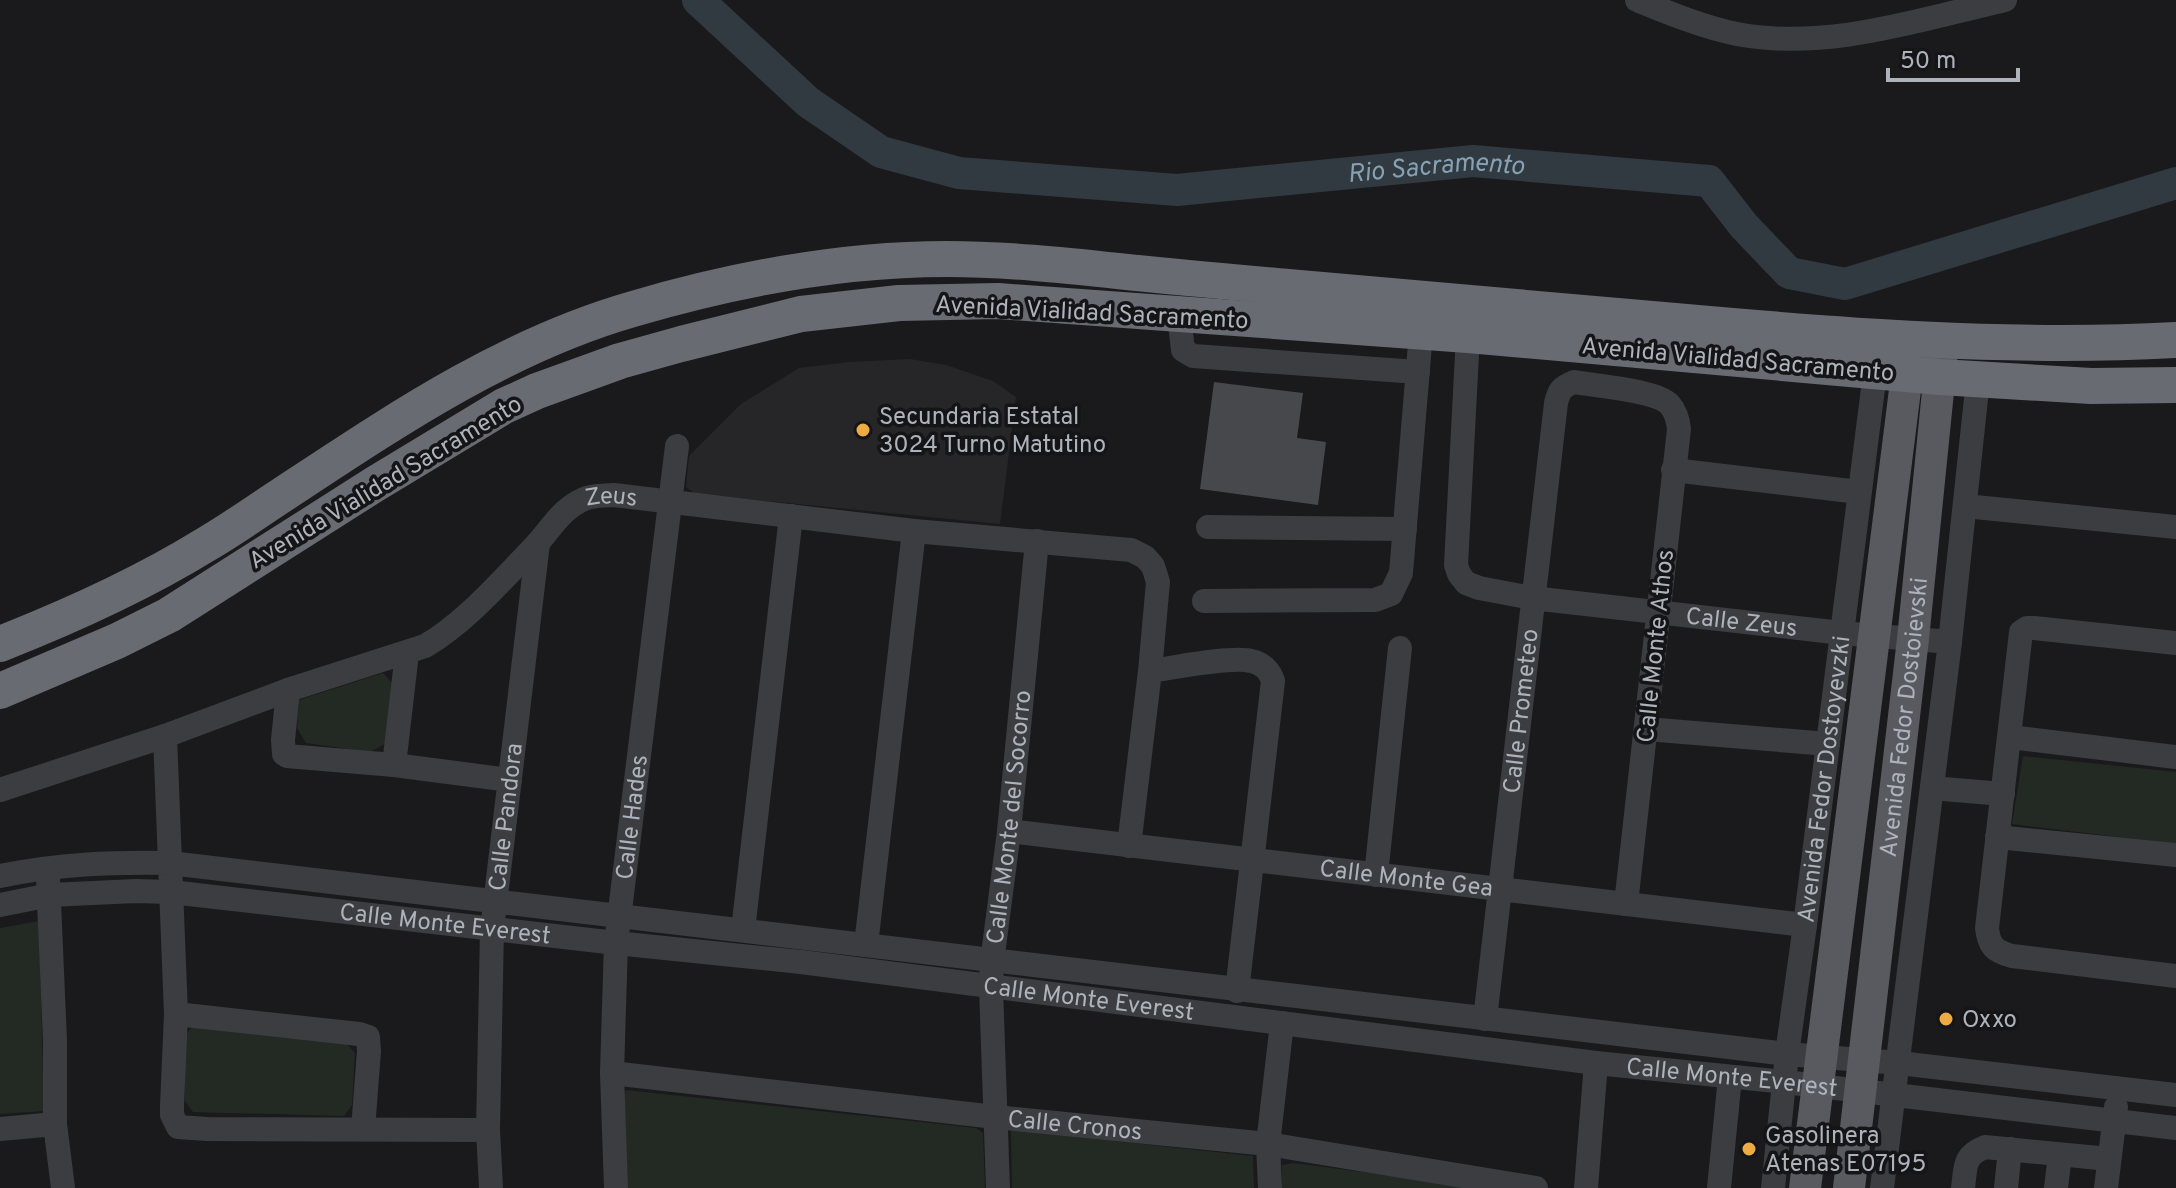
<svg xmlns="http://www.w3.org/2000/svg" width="2176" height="1188" font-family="Overpass,sans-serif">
  <rect width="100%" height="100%" fill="#1a1a1c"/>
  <!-- built -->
  <polygon fill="#262629" points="910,359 946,365 993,381 1016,397 1000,524 695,494 686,487 689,456 741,404 799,368 849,362"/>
  <!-- green -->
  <g fill="#222a23">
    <polygon points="383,673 393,684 388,742 370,752 306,743 297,728 299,700"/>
    <polygon points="2023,756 2176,772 2176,844 2012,824"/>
    <polygon points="39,921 44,1111 0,1114 0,928"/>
    <polygon points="192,1027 347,1044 355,1053 352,1105 344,1116 193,1112 185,1101 185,1035"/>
    <polygon points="626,1090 976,1128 983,1133 985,1188 627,1188 621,1101"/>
    <polygon points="1011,1130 1253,1156 1254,1188 1012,1188"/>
    <polygon points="1293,1163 1489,1188 1282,1188 1282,1165"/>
  </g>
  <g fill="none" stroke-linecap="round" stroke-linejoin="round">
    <!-- river -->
    <path stroke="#303a40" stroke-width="32" id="s1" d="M698,0L808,102L881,152L959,173L1177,190L1473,161L1709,181L1744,226L1789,273L1845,284L2176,183"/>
  </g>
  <!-- building -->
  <polygon fill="#47484c" points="1214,382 1303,393 1297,438 1326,442 1318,505 1200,489"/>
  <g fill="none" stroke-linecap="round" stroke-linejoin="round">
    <!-- minor -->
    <g stroke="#3b3d41" stroke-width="24">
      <path d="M1637,0C1669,13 1703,27 1737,34C1826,51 1918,20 2005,0"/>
      <polyline points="1179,315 1183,350 1193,356 1418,372"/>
      <path id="s2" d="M1468,335L1456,565L1459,574L1466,583L1479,588L1532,598L1842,633L1950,642"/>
      <polyline points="1673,470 1859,492"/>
      <polyline points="1965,506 2176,527"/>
      <polyline points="1208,527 1405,529"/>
      <polyline points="1204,601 1375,600 1391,594 1401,573 1421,332"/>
      <path d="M2176,643L2034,628H2027L2021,632L1987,928C1989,946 1994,951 2012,956L2176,976"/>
      <path d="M1150,671C1173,668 1231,656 1251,661C1262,663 1270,671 1273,681L1237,991"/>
      <polyline points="288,690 283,740 284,754 287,756 394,765 510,780"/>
      <polyline points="1646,729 1828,744"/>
      <polyline points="165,736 176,1014 172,1106 172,1115 178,1127 207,1129 488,1130"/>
      <polyline points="2010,737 2176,757"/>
      <polyline points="394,765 407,653"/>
      <polyline points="1932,788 2003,794"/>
      <path id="s3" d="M0,790L165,736L288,690L425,646C465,623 503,579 535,546C551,529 561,509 584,499C593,495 604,496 614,495L914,531L1131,550L1145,557L1153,566L1158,582L1150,671L1129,846"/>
      <path id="s4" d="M1009,831L1805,925"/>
      <polyline points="1997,837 2176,855"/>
      <polyline points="1376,875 1400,648"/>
      <path d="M0,876C59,864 110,862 170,863L1787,1054L1899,1063L2176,1095"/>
      <polyline points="48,879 55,1041 55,1124 63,1188"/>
      <path id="s5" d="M0,905L50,895L136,891L171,892L616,943L801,962L1596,1063L1785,1082L2176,1128"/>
      <polyline points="743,930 791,516"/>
      <polyline points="866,945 914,531"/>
      <polyline points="176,1014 359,1034 368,1037 369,1051 363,1129"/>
      <path id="s6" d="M1485,1019L1556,403C1559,390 1562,387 1574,382C1596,386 1657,390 1670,405C1676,412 1678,420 1679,429L1626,904"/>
      <path id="s7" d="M612,1073L995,1117L1268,1144L1536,1188"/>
      <polyline points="0,1129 55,1124"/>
      <path id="s8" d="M491,1188L488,1130L492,929L538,543"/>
      <path id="s9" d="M616,1188L612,1073L616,943L677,446"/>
      <path id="s10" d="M998,1188L991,988L992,962L1009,831L1037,541"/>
      <polyline points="1270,1188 1268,1144 1282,1023"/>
      <polyline points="1586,1188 1596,1063"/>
      <polyline points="1719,1188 1730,1077"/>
      <path id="s11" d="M1773,1188L1787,1054L1805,925L1877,357"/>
      <polyline points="1882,1188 1950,642 1978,380"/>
      <path d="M1963,1188C1966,1166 1963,1156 1985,1147L2109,1159"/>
      <polyline points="2006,1188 2010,1149"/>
      <polyline points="2056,1188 2060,1155"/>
      <polyline points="2106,1188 2116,1107"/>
    </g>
    <!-- major -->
    <g stroke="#585a60" stroke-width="32">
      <polyline points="1805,1188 1910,350"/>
      <path id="s12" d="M1849,1188L1913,639L1942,352"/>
    </g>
    <!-- highway -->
    <g stroke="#686b72" stroke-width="36">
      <path d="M0,644C71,616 140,585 205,545C231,530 256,512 282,495C393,422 504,346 633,309C735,279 841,259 947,259C1004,259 1062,265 1118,271C1175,277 1232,282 1288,287C1417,299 1546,310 1675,321C1842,336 2009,349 2176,340"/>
      <polyline points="0,691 117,641 169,615 375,484 504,406 537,391 620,361 681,344 801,314 899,303 998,301 1468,335 1940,377 2091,386 2176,385"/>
    </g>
  </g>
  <!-- markers -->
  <g fill="#ecac43" stroke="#151518" stroke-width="3">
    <circle cx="863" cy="430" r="8"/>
    <circle cx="1946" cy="1019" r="8"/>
    <circle cx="1749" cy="1149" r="8"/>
  </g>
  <g text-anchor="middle" stroke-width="7" stroke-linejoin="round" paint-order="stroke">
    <!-- street labels -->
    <g font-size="24" fill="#adb2bb" stroke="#151518">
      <text transform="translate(1092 312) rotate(3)" y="8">Avenida Vialidad Sacramento</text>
      <text transform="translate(1738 359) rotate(5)" y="8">Avenida Vialidad Sacramento</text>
      <text transform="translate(385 482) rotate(-31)" y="8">Avenida Vialidad Sacramento</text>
      <text dy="8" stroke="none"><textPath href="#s3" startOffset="694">Zeus</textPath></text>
      <text dy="8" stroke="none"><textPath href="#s2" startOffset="530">Calle Zeus</textPath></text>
      <text transform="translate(1655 646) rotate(-84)" y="8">Calle Monte Athos</text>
      <text dy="8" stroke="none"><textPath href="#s6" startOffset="310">Calle Prometeo</textPath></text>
      <text dy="8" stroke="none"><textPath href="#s12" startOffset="474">Avenida Fedor Dostoievski</textPath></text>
      <text dy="8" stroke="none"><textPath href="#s11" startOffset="412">Avenida Fedor Dostoyevzki</textPath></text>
      <text dy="8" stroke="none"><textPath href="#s9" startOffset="372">Calle Hades</textPath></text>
      <text dy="8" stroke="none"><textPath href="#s10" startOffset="372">Calle Monte del Socorro</textPath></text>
      <text dy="8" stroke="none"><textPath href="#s8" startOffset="372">Calle Pandora</textPath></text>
      <text dy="8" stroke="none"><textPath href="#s4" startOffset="400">Calle Monte Gea</textPath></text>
      <text dy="8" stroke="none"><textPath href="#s5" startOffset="448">Calle Monte Everest</textPath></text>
      <text dy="8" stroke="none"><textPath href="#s5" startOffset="1096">Calle Monte Everest</textPath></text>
      <text dy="8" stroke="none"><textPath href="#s5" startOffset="1744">Calle Monte Everest</textPath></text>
      <text dy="8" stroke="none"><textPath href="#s7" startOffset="466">Calle Cronos</textPath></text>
    </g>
    <!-- poi labels -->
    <g font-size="24" fill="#adb2bb" stroke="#151518" text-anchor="start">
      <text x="879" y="424">Secundaria Estatal<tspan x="879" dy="28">3024 Turno Matutino</tspan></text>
      <text x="1962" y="1027">Oxxo</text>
      <text x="1765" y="1143">Gasolinera<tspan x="1765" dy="28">Atenas E07195</tspan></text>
    </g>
    <!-- water labels -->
    <g font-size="26" font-style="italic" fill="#86a1b4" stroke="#151518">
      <text dy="9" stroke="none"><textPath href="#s1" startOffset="798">Rio Sacramento</textPath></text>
    </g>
  </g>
  <!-- scale -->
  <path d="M1888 68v12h130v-12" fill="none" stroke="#adb2bb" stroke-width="4"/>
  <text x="1900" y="68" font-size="24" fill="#adb2bb" stroke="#151518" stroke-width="6" paint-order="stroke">50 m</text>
</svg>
